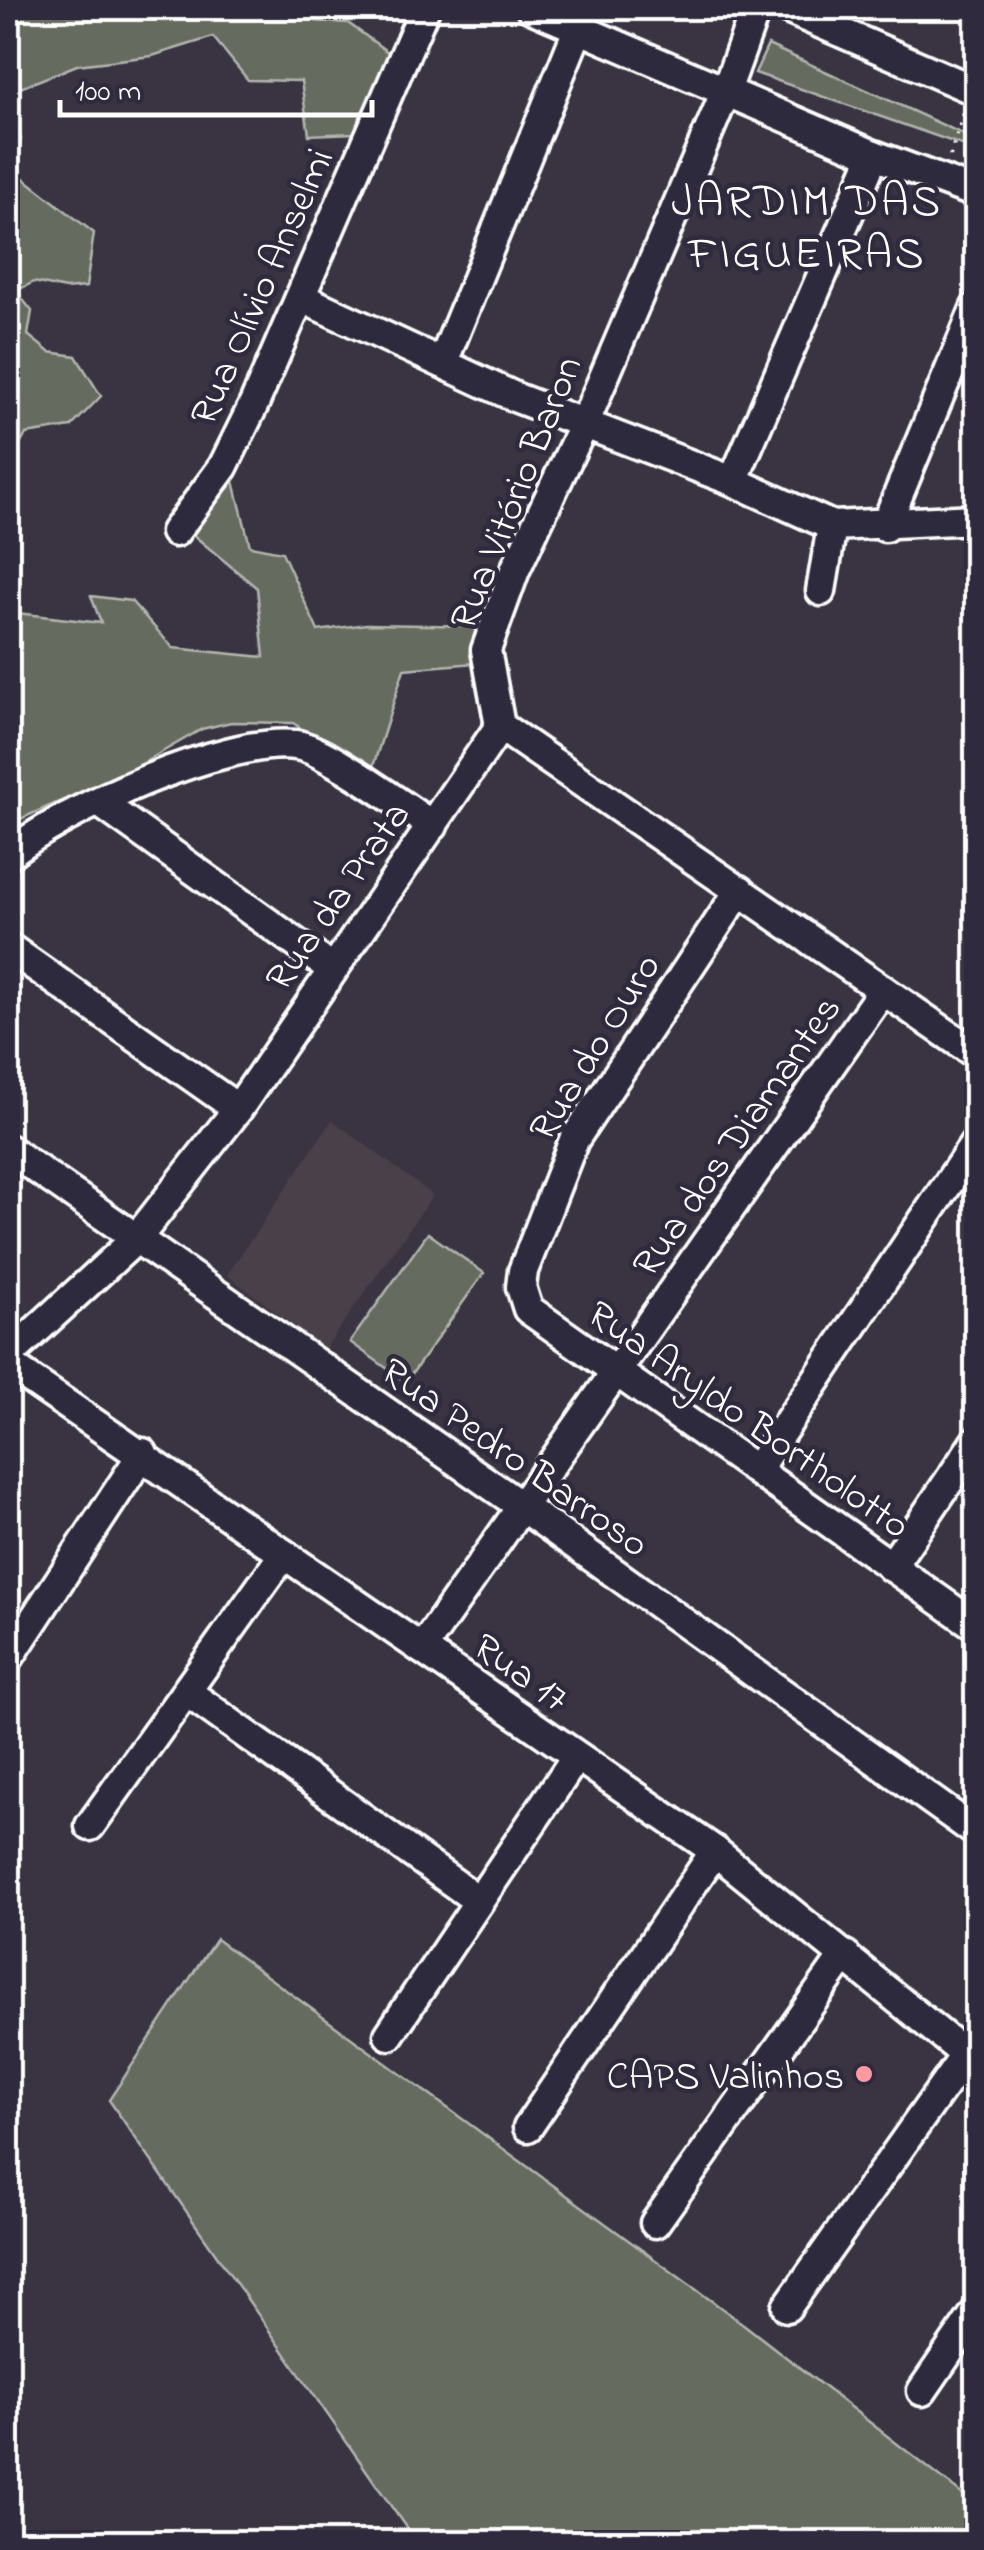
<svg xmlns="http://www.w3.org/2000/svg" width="984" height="2550" font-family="'Indie Flower',sans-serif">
  <rect width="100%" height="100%" fill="#3a3442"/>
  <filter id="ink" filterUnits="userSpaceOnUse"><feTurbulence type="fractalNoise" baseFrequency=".01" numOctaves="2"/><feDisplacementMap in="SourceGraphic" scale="20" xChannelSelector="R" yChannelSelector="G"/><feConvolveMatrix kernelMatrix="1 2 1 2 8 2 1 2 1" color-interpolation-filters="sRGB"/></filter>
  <g filter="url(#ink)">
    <!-- built -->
    <polygon fill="#484048" points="332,1120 433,1195 325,1349 227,1275"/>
    <!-- green -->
    <g fill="#656c5f" stroke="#b2b6af" stroke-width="2.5">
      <polygon points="8,8 296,8 317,21 348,23 389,53 355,133 309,135 301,81 248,80 213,37 152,56 77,65 8,93"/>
      <polygon points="768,45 976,140 976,150 755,73"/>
      <polygon points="8,105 21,139 12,169 94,233 86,287 65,289 34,282 16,291 32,311 28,335 49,352 76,356 101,396 71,427 26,434 8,467"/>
      <polygon points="234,481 250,546 282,552 318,631 366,624 482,626 475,663 404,669 371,773 293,723 231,722 202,729 131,770 9,824 8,612 101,623 91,596 131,601 173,648 264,657 257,588 192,534"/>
      <polygon points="428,1233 484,1273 406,1382 350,1342"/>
      <polygon points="216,1939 746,2326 976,2505 976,2542 416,2542 109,2100"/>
    </g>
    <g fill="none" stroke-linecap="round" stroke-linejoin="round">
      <!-- minor casing -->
      <g stroke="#fff" stroke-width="35">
        <g id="minor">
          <polyline points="531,8 874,155 976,193"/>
          <polyline points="756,8 726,91 584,424 515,570 486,650 500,726 976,1054"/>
          <polyline points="785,8 976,91"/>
          <polyline points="302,298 517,398 733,481 832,526 976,519"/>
          <polyline points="443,362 579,27"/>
          <polyline points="733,481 874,155"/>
          <polyline points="885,527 976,307"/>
          <polyline points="175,532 223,467 254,404 425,8"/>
          <polyline points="821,591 832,526"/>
          <polyline points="99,802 331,968"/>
          <path d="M8,855C62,810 225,737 296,745C324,748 405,808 433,826"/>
          <polyline points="740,890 574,1140 523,1271 521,1287 528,1309 976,1626"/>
          <polyline points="8,947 238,1109"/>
          <polyline points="8,1149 521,1506 976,1832"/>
          <polyline points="8,1356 137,1238 238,1109 500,726"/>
          <polyline points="8,1364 715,1851 976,2063"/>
          <polyline points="756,1470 976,1142"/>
          <polyline points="891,1567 976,1441"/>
          <polyline points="422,1649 883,990"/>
          <polyline points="8,1659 143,1453"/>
          <polyline points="187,1692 476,1899"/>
          <polyline points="90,1826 284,1554"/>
          <polyline points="389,2035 576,1757"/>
          <polyline points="528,2127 715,1851"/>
          <polyline points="655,2223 845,1955"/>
          <polyline points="787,2307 976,2040"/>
          <polyline points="922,2391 976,2312"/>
        </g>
      </g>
      <!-- path -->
      <polyline stroke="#fff" stroke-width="4" stroke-dasharray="2.5 8" stroke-linecap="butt" points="950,156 964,113"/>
      <!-- minor -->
      <use href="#minor" stroke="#2f2a3d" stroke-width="28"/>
    </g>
  </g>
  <!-- markers -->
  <circle fill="#ff9aa2" stroke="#2f2a3d" stroke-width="4" cx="864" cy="2074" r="10"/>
  <g text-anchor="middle" stroke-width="9" stroke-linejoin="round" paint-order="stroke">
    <!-- street labels -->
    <g font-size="40" fill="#fff" stroke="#2f2a3d">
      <text transform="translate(260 286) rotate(-66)" y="14">Rua Olívio Anselmi</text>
      <text transform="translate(514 492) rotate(-68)" y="14">Rua Vitório Baron</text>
      <text transform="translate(336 895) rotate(-55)" y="14">Rua da Prata</text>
      <text transform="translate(593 1046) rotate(-58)" y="14">Rua do Ouro</text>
      <text transform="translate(735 1135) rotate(-55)" y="14">Rua dos Diamantes</text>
      <text transform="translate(750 1418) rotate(35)" y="14">Rua Aryldo Bortholotto</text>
      <text transform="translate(516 1456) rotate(35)" y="14">Rua Pedro Barroso</text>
      <text transform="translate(522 1671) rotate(35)" y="14">Rua 17</text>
    </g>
    <!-- poi labels -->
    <g font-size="40" fill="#fff" stroke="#2f2a3d" text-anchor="end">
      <text x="844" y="2088">CAPS Valinhos</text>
    </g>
    <!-- quarter labels -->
    <g font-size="45" letter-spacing="2.5" fill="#fff" stroke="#2f2a3d">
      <text x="807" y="215">JARDIM DAS<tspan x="807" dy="52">FIGUEIRAS</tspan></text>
    </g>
  </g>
  <!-- margin -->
  <rect width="984" height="2550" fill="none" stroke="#2f2a3d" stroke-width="40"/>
  <rect x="20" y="20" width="944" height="2510" fill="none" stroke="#fff" stroke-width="4" filter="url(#ink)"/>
  <!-- scale -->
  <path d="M60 100v15h312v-15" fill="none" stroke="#ffffff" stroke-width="5"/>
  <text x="75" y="100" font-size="30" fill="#ffffff" stroke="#2f2a3d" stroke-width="8" paint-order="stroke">100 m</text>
</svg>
